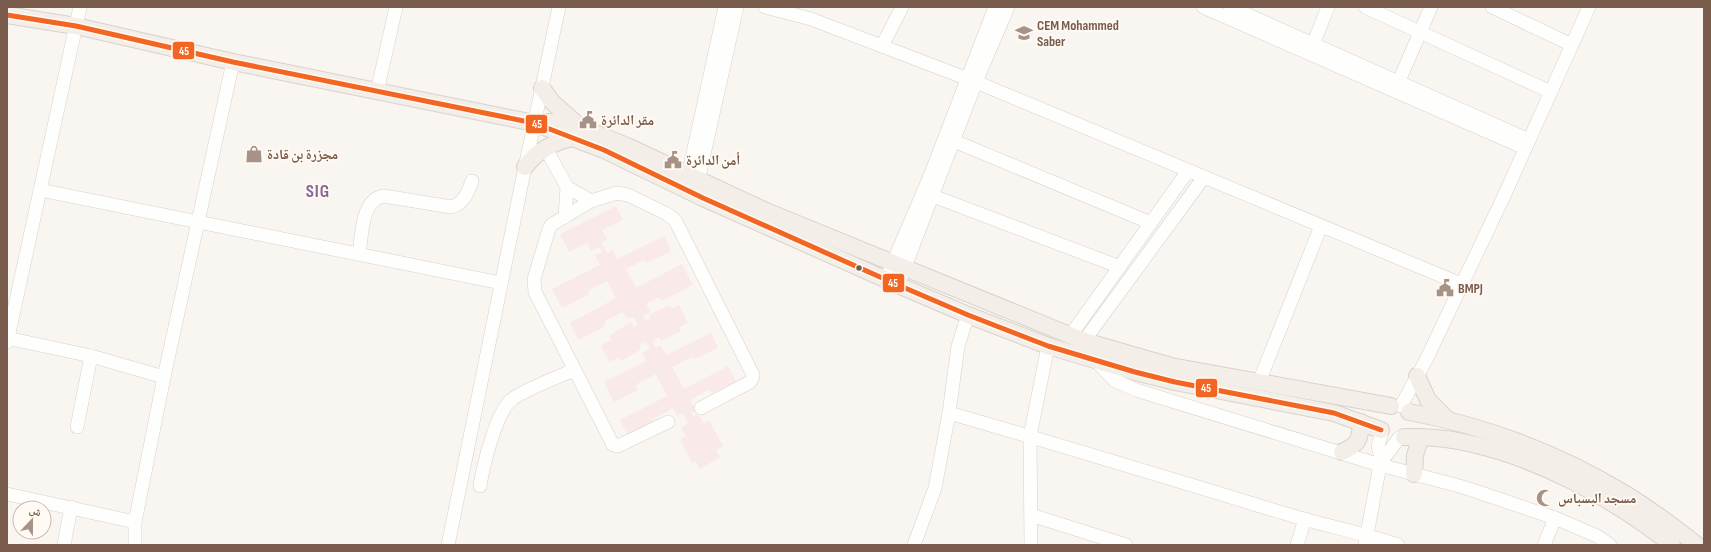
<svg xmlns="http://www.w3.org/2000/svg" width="1711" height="552" font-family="'Sofia Sans Condensed','Noto Naskh Arabic',sans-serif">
  <rect width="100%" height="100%" fill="#f9f5f0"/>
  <!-- medical -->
  <polygon fill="#fae9e9" points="616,206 623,220 602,230 607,240 601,243 607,253 613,250 617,259 664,236 671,251 647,263 644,260 626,269 636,288 682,264 693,285 662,301 659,297 646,304 651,312 643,316 645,321 650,319 649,315 670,305 672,309 679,305 688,323 679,327 681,331 661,341 659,337 652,341 656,348 661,345 666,355 711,333 718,348 695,359 692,357 672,367 684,389 728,366 736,381 712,393 708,390 690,400 696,411 691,413 693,416 698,414 704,424 709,421 723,446 716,450 720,457 700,469 696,461 692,463 680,440 686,436 681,428 688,423 683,413 677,416 673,408 653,419 652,424 628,435 620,420 667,396 656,374 635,385 638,390 614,402 604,382 646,361 642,353 650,349 646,342 640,345 640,350 621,361 619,357 610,362 601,346 611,340 609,336 631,322 634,327 638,324 634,318 628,318 622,312 605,321 604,327 579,340 570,323 616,298 607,281 589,290 588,295 562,308 552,289 600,265 595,255 602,252 599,247 591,251 587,243 569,252 560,234"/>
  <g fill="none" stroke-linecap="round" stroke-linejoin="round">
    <!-- minor casing -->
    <g stroke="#d7d1cb" stroke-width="14">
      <g id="minor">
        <polyline points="765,7 811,19 976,82 1461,284"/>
        <polyline points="1203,7 1525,148"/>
        <polyline points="1230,7 1529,140"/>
        <polyline points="1365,7 1551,92"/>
        <polyline points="1492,7 1572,45"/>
        <polyline points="882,46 902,7"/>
        <polyline points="1310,52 1328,7"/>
        <polyline points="1399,81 1431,7"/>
        <polyline points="377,92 396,7"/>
        <polyline points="954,141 1151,223"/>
        <polyline points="545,147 567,187 591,201"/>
        <polyline points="688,176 725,7"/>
        <polyline points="698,181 737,7"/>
        <polyline points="40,190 501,283"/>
        <polyline points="933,196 1120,267"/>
        <polyline points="565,217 567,187"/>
        <path d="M359,254C362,236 361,199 384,196L451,207C464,204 468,192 472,181"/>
        <polyline points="886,279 930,176 995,7"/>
        <polyline points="898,285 976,82 1008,7"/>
        <polyline points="1070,336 1188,171"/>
        <polyline points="7,338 91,356 164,377"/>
        <polyline points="1084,341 1204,177"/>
        <polyline points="7,342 80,7"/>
        <polyline points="1095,360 1114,380 1136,390 1380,465 1463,487 1555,518 1597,536 1610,545"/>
        <polyline points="1259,382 1321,226"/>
        <polyline points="1401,406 1426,360 1504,196 1589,7"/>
        <path d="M949,413C1064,446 1178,481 1293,516C1327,526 1363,533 1398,545"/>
        <polyline points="668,422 618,446 613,445 535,292 534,279 549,229 551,225 591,201 617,193 628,195 667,214 675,220 753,375 752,379 750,382 701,408"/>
        <polyline points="77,427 91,356"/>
        <polyline points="1382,461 1378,446 1382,431"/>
        <path d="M480,486C483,466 496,413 511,400C523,390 558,377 574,370"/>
        <polyline points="7,494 135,522"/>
        <polyline points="1031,515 1126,545"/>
        <polyline points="64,545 71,507"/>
        <polyline points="135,545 135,522 164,377 233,62"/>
        <polyline points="448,545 525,167 559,7"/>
        <polyline points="914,545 935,488 949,413 958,346 968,315"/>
        <polyline points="1031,545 1030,436 1048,346"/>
        <polyline points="1297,545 1305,519"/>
        <polyline points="1365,545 1380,465 1382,461 1399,438"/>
        <polyline points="1544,545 1555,518"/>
      </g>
    </g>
    <!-- major casing -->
    <g stroke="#dad1cc" stroke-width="18">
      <g id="major">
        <polyline points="7,15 76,26 233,62 534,123 604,150 703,198 898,285 968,315 1048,346 1135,372 1175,382 1334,413 1381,430"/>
        <polyline points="542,88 553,103 577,124"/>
        <polyline points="540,122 563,122 580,127 627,146 766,211 1084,341 1171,366 1391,406"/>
        <path d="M525,167C538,150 553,142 574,138"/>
        <polyline points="1417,376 1428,400 1447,419"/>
        <path d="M1409,412C1483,425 1558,453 1622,492C1649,508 1673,526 1697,545"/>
        <path d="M1404,437C1422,437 1440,437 1458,441C1533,455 1612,497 1672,545"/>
        <path d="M1342,452C1359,444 1360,440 1361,422"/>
        <polyline points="1414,474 1415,455 1421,437"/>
      </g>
    </g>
    <!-- minor -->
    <use href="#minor" stroke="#fefefd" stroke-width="13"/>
    <!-- major -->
    <use href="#major" stroke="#f3eee8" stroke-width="16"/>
    <!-- bus-1 casing -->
    <g stroke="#fffaf3" stroke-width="8">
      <polyline id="bus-1" points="7,15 76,26 233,62 534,123 604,150 703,198 898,285 968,315 1048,346 1135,372 1175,382 1334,413 1381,430"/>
    </g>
    <!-- bus-1 -->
    <use href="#bus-1" stroke="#f26522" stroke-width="5"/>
  </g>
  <!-- icons -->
  <defs>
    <g id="school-bare" transform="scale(1.38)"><path d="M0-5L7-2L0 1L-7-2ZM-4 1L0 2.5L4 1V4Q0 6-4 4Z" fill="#a69286" stroke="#fffaf3" stroke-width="2.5" paint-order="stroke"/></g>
    <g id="civic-bare" transform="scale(1.38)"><path d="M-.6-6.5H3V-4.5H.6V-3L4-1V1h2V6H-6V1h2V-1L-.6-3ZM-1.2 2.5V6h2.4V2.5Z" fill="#a69286" stroke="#fffaf3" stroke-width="2.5" paint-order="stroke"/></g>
    <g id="shop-bare" transform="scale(1.38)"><path d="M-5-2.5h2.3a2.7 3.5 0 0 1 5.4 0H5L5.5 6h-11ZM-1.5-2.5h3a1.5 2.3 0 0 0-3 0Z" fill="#a69286" stroke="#fffaf3" stroke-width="2.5" paint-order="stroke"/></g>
    <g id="mosque-bare" transform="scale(1.38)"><path d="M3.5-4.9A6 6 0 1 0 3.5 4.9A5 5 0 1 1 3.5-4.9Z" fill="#a69286" stroke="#fffaf3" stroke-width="2.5" paint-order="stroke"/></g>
  </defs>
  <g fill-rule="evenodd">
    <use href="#school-bare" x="1024" y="33"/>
    <use href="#civic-bare" x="588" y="120"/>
    <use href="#shop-bare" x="254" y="154"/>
    <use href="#civic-bare" x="673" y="160"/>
    <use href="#civic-bare" x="1445" y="288"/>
    <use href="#mosque-bare" x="1545" y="498"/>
  </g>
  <!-- markers -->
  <circle fill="#7a5c4d" stroke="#fffaf3" stroke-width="1.5" cx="859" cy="268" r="3.5"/>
  <g text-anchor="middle" stroke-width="3.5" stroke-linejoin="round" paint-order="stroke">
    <!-- poi labels -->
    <g font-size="14" font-weight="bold" fill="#7a5c4d" stroke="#fffaf3" text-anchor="start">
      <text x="1037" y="30">CEM Mohammed<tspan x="1037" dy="16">Saber</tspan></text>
      <text x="601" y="125">مقر الدائرة</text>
      <text x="267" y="159">مجزرة بن قادة</text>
      <text x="686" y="165">أمن الدائرة</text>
      <text x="1458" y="293">BMPJ</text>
      <text x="1558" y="503">مسجد البسباس</text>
    </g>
    <!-- district labels -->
    <g font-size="18" font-weight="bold" letter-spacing="1" fill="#846695" stroke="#fffaf3">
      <text x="318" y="197">SIG</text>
    </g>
  </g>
  <g stroke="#fffaf3" stroke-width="1.5">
    <rect x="172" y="41" width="23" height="19" rx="4" fill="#f26522"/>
    <rect x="525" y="114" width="23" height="20" rx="4" fill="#f26522"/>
    <rect x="882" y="273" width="23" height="20" rx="4" fill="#f26522"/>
    <rect x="1195" y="378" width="23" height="20" rx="4" fill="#f26522"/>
  </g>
  <g font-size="11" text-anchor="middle" font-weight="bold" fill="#fff">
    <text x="184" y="55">45</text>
    <text x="537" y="128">45</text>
    <text x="893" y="287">45</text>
    <text x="1206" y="392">45</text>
  </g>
  <!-- border -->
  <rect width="1711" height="552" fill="none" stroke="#7a5c4d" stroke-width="16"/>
  <!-- north arrow -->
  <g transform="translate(32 520) rotate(22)"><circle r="19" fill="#fffaf3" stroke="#cabbb1"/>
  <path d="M0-3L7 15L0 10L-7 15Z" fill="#a69286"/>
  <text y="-6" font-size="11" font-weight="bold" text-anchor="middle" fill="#7a5c4d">ش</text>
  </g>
</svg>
